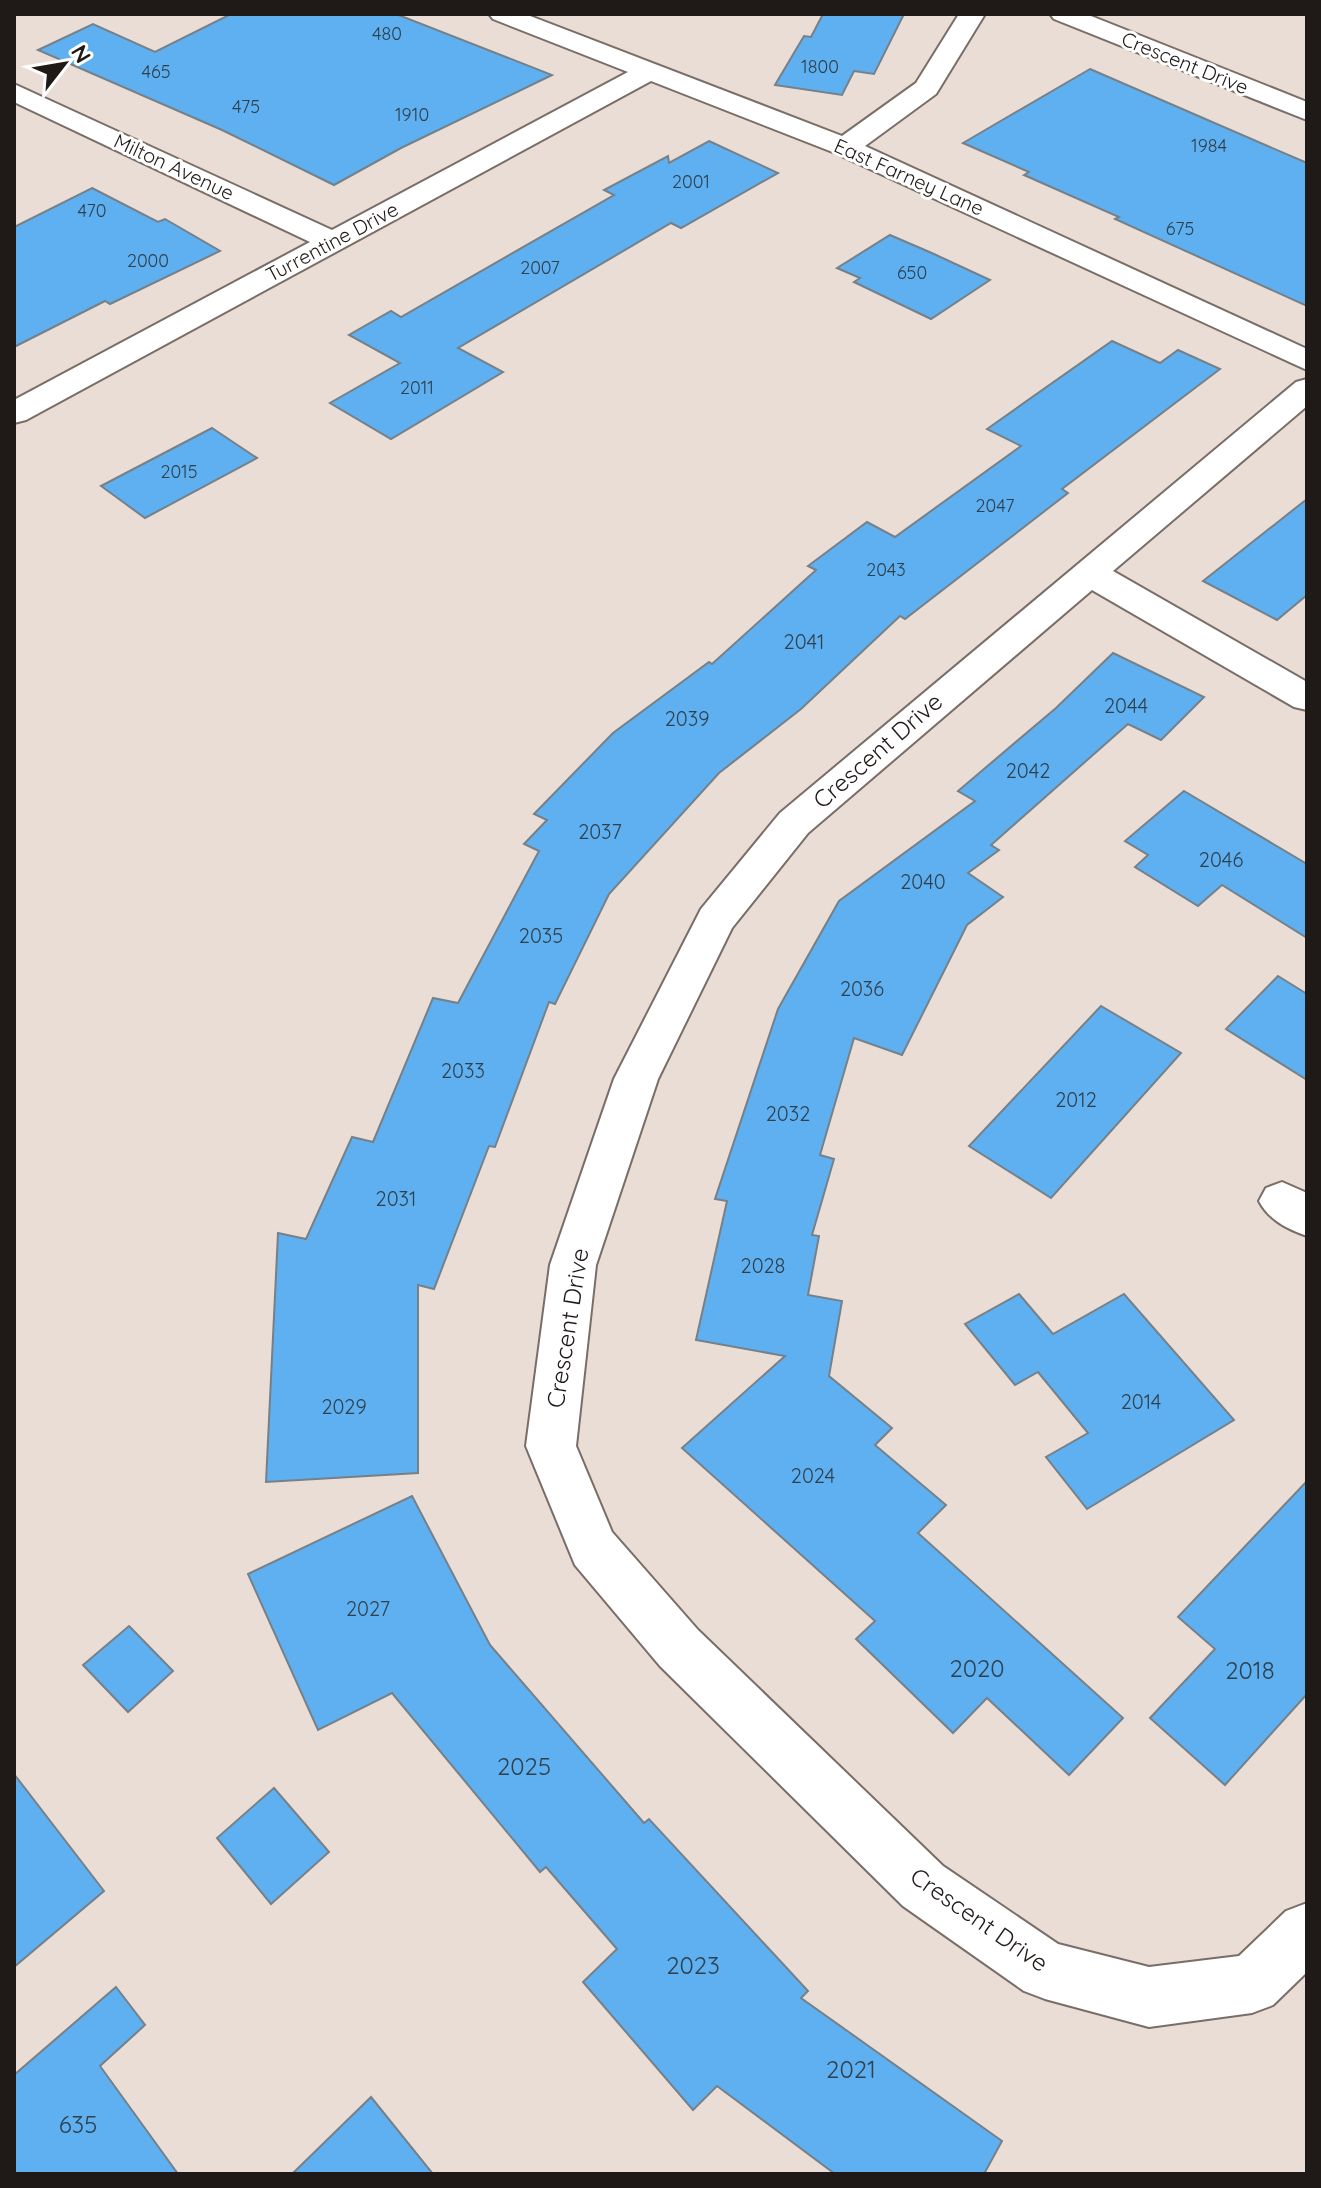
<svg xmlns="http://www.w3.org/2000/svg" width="1321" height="2188" font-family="Quicksand,sans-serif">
  <rect width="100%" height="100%" fill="#eaddd5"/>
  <!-- building -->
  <g fill="#5eb0f0" stroke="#768089" stroke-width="2">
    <polygon points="231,14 396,14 552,75 401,148 334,185 222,130 38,50 93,24 155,52"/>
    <polygon points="823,14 904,14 874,74 854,71 842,95 775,85 804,36 811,37"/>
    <polygon points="1090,69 1307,163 1307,306 1115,219 1119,217 1024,175 1029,172 963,143"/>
    <polygon points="709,141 778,173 681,228 671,223 458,348 503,372 391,439 330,403 400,363 349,335 391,311 401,317 614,195 604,190 668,156 669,163"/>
    <polygon points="92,188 158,222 165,219 220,251 110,304 105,301 14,347 14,227"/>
    <polygon points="890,235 934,254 990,280 931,319 854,282 860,278 837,268"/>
    <polygon points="1112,341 1160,363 1178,350 1220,369 1062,489 1068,493 905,619 900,616 801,709 719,773 609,894 555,1004 549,1002 495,1147 489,1146 434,1289 418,1285 418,1473 266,1482 278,1233 306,1239 352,1137 373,1142 433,998 458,1003 539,851 524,844 547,820 534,814 613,733 709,662 712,664 816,570 808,566 867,522 895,537 1021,446 987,429"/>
    <polygon points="212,428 257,458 145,518 101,486"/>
    <polygon points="1307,499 1307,595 1277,620 1203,581"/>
    <polygon points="1113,653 1204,697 1161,740 1128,724 991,845 999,850 968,873 1003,897 967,925 902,1055 854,1038 820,1155 834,1159 812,1235 819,1236 808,1295 842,1301 829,1376 892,1428 875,1445 946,1505 918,1533 1123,1718 1069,1775 987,1698 953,1733 856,1639 875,1621 682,1448 785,1356 696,1340 727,1201 715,1199 778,1009 839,901 975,801 958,791 1056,708"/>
    <polygon points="1184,791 1307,864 1307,938 1222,885 1198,906 1135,867 1148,855 1125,841"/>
    <polygon points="1278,976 1307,994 1307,1080 1226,1029"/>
    <polygon points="1101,1006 1181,1053 1051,1198 969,1146"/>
    <polygon points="1019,1294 1053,1334 1124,1294 1234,1420 1087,1509 1046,1457 1088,1433 1038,1372 1015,1385 965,1324"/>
    <polygon points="1307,1481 1307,1694 1225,1785 1150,1718 1215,1649 1178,1617"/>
    <polygon points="412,1496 490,1645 644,1823 649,1819 808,1991 801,1998 1002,2141 984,2174 835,2174 717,2086 693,2110 583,1982 617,1949 546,1867 540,1872 392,1693 318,1730 248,1574"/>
    <polygon points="129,1626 173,1671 128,1712 83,1665"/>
    <polygon points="14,1774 104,1891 14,1967"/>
    <polygon points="274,1788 329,1852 271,1904 217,1838"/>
    <polygon points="116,1987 145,2025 100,2066 178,2174 14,2174 14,2075"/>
    <polygon points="371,2097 433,2174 292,2174"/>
  </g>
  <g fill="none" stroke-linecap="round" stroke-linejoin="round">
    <!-- minor casing -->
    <g stroke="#796d67" stroke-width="4">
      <g id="minor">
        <polygon points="489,14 525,14 842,136 916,83 959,14 985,14 936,94 865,146 1307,349 1307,370 835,153 651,81 26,420 14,423 14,400 310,242 14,102 14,84 332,230 628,72 493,19"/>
        <polygon points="1050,14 1086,14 1307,102 1307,120 1054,19"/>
        <polygon points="1307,379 1307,406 1113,571 1307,682 1307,710 1294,707 1092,590 808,833 732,928 658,1079 596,1265 576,1446 612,1532 698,1630 943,1866 1058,1944 1149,1967 1239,1956 1286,1911 1307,1903 1307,1972 1273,2005 1252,2013 1149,2027 1045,1999 1024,1991 903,1906 660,1666 575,1565 526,1446 550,1265 614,1079 701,909 780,813 1296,382"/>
        <path d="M1282,1182L1307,1193V1236C1287,1229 1269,1220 1259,1201L1266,1188Z"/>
      </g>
    </g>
    <!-- minor -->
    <use href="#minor" fill="#fff" fill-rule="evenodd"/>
  </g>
  <g text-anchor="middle" stroke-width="6" stroke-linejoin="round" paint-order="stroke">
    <!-- far-number labels -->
    <g font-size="18" fill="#2f404e">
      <text x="387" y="40">480</text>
      <text x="820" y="73">1800</text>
      <text x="156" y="78">465</text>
      <text x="246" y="113">475</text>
      <text x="412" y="121">1910</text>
      <text x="1209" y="152">1984</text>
      <text x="691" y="188">2001</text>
      <text x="92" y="217">470</text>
      <text x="1180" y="235">675</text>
      <text x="148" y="267">2000</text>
      <text x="540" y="274">2007</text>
      <text x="912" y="279">650</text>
      <text x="417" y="394">2011</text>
      <text x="179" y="478">2015</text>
      <text x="995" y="512">2047</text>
      <text x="886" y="576">2043</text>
    </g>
    <!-- far-street labels -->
    <g font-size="20" fill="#1f1a18" stroke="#fff">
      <text transform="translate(1185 63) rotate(22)" y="7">Crescent Drive</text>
      <text transform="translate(174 167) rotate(25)" y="7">Milton Avenue</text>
      <text transform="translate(909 177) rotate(24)" y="7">East Farney Lane</text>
      <text transform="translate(332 242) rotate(-28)" y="7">Turrentine Drive</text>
    </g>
    <!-- number labels -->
    <g font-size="20" fill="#2f404e">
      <text x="804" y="649">2041</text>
      <text x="1126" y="713">2044</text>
      <text x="687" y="726">2039</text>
      <text x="1028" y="778">2042</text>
      <text x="600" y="839">2037</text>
      <text x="1221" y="867">2046</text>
      <text x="923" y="889">2040</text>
      <text x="541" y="943">2035</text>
      <text x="862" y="996">2036</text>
      <text x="463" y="1078">2033</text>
      <text x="1076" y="1107">2012</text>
      <text x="788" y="1121">2032</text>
      <text x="396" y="1206">2031</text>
      <text x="763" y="1273">2028</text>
      <text x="1141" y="1409">2014</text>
      <text x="344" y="1414">2029</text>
      <text x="813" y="1483">2024</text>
      <text x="368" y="1616">2027</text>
    </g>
    <!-- street labels -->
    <g font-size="24" fill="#1f1a18" stroke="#fff">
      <text transform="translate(878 751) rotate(-41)" y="8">Crescent Drive</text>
      <text transform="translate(568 1328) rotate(-81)" y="8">Crescent Drive</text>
      <text transform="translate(979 1920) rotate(35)" y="8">Crescent Drive</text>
    </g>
    <!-- near-number labels -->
    <g font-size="24" fill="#2f404e">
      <text x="977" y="1677">2020</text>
      <text x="1250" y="1679">2018</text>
      <text x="524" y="1775">2025</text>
      <text x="693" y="1974">2023</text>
      <text x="851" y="2078">2021</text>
      <text x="78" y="2133">635</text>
    </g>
  </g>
  <!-- border -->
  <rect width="1321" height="2188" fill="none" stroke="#1f1a18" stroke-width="32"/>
  <!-- north arrow -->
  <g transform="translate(64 64) rotate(59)" stroke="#ffffff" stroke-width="6" paint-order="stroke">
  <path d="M0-6L14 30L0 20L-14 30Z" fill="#1f1a18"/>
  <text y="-12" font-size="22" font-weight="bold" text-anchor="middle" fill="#1f1a18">N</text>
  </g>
</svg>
